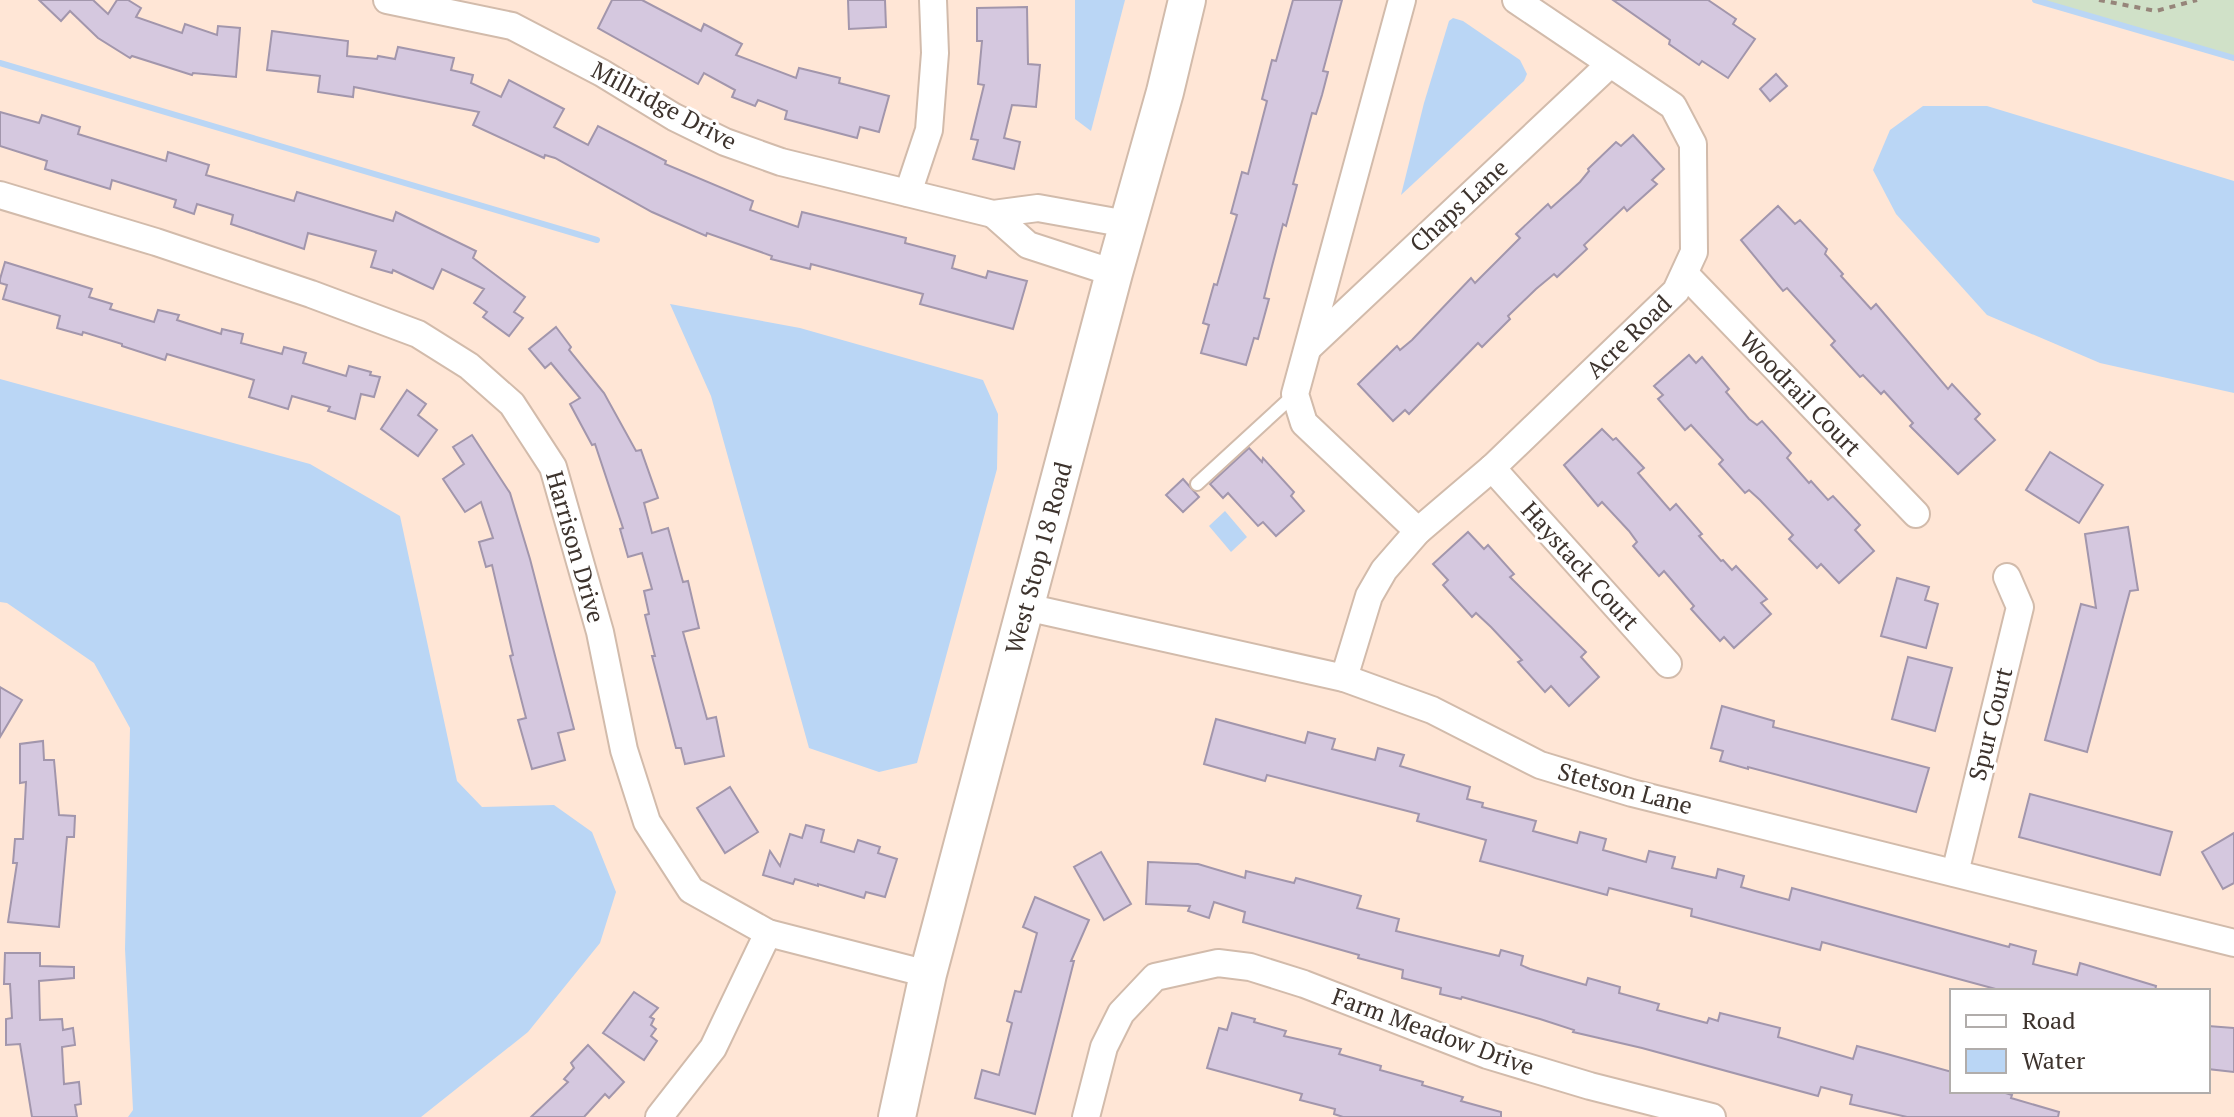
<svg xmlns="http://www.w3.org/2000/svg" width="2234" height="1117" font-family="'PT Serif',serif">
  <rect width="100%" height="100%" fill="#ffe6d6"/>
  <!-- green -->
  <polygon fill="#d0e1c8" points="2035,0 2234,0 2234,58"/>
  <!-- water -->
  <g fill="#bad6f5">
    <polygon points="1075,0 1125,0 1091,131 1075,119"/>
    <polygon points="1453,18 1463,21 1520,60 1527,74 1524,81 1401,195 1424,103 1449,21"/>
    <polygon points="1923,106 1987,106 2234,181 2234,393 2100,363 1987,315 1896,214 1873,170 1890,130"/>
    <polygon points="670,304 800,328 983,380 998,414 997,469 917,763 879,772 809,748 711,396"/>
    <polygon points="0,379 310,464 400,516 457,781 482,807 554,805 592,832 616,892 600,943 528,1032 421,1117 128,1117 133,1110 125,949 130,728 94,663 7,603 0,602"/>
    <polygon points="1225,511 1247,537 1231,552 1209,526"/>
  </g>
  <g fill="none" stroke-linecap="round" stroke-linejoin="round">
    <!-- stream -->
    <g stroke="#bad6f5" stroke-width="6">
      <polyline points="2035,0 2234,58"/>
      <polyline points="0,63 597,240"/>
    </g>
  </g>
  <!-- building -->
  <g fill="#d5c8df" stroke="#a296ac" stroke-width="2">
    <polygon points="39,0 93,0 108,14 117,0 128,0 141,8 136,17 182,33 185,24 217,35 218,26 240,28 236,77 193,73 192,75 132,56 130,58 98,38 70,11 61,21"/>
    <polygon points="612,0 642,0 701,31 704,24 742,44 736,55 796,78 799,68 840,78 839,83 889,96 879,132 860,127 857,138 785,119 787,111 758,100 755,106 732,97 735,90 704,73 698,84 598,28"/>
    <polygon points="848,0 885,0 886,27 849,29"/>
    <polygon points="1293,0 1342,0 1323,71 1328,72 1322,95 1316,114 1312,113 1293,184 1297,185 1286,226 1283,224 1271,270 1264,298 1269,299 1258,339 1254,338 1246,365 1201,353 1209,325 1203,323 1214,284 1217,285 1237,215 1231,213 1242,172 1248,174 1267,101 1262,99 1272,60 1276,61"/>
    <polygon points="1613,0 1708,0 1736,19 1733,24 1755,39 1728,78 1702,61 1699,65 1669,44 1670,40"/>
    <polygon points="1027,7 1028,64 1040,65 1036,107 1012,105 1004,138 1020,142 1014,169 973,159 978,140 971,139 984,85 978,84 982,41 977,41 977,8"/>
    <polygon points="272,31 348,41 347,56 377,59 378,56 395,59 398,47 454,58 451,70 473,75 471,83 501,97 509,80 564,109 554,127 588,145 598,126 666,161 665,164 753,201 750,210 798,227 802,212 906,238 905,243 955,256 952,268 986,278 988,271 1027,281 1013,329 920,304 923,294 811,264 810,269 771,259 772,256 707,233 706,236 652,212 555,158 545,155 544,158 473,125 479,112 354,87 353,97 318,92 320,76 267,70"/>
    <polygon points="1776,74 1787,86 1770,101 1760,89"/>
    <polygon points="0,112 39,123 42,115 80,127 78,134 166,161 168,152 209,165 206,175 294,201 297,192 393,221 396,212 476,251 473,258 525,297 514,312 523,318 509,336 483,317 487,312 474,303 484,289 442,269 433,289 393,270 392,273 371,267 376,251 308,233 304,249 231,224 233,215 197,204 194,214 174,207 176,200 112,180 110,189 45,169 47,161 0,146"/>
    <polygon points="1633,135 1664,169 1652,180 1657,184 1627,211 1624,207 1584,245 1587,249 1557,277 1554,274 1536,289 1508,316 1510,319 1482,347 1478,343 1409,414 1405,410 1393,421 1358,384 1397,346 1400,350 1412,340 1471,278 1475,283 1520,238 1516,234 1548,204 1551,208 1580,182 1589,171 1588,169 1616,142 1621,146"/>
    <polygon points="1778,206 1795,224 1800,220 1827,249 1825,254 1843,274 1841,276 1871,309 1876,304 1948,389 1952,384 1980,414 1975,419 1995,440 1958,474 1910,426 1913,423 1884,391 1881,394 1863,375 1860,377 1831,345 1835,341 1787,288 1783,291 1741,240"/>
    <polygon points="5,262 92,289 89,297 112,304 110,309 154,322 158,310 179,315 177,320 221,334 222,329 243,334 241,343 282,354 284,347 306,353 303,363 346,376 349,366 371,372 370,375 380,377 374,397 361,394 355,419 328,411 330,407 292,396 288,409 249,397 254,380 167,354 165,360 122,346 122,344 83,332 82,335 57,328 60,316 3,299 7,285 0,283 0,279"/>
    <polygon points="556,327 571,347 569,350 604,393 636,451 641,450 658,498 644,503 652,533 668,528 683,582 688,581 699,628 683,632 707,719 716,717 724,756 685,764 681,748 676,748 652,656 655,656 645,615 649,614 644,591 652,589 642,553 628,557 620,529 623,528 595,444 592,445 570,404 580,398 551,363 545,368 529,349"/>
    <polygon points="1689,355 1696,363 1702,357 1729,389 1726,392 1749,419 1757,425 1762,421 1791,453 1787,458 1809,483 1811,481 1828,500 1833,496 1860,525 1855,530 1874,551 1839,583 1821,564 1817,568 1789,539 1793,535 1760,500 1749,490 1745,493 1719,464 1723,460 1691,425 1685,430 1658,399 1663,395 1654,386"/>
    <polygon points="407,390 426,404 418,415 437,430 418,456 381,429"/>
    <polygon points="1602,429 1613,440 1616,438 1644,468 1638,473 1670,510 1676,504 1702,534 1699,536 1721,561 1723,560 1732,570 1736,566 1767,599 1761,603 1771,614 1734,648 1724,637 1720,641 1691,609 1694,606 1664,571 1659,576 1633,546 1637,542 1629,531 1602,502 1598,506 1564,465"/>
    <polygon points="472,435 510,493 530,559 574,729 558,733 565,760 532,769 518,720 526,718 510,656 513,655 492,565 486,567 479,542 493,538 481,502 465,512 443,479 464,464 453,447"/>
    <polygon points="1249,448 1262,462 1263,458 1294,492 1291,496 1304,511 1276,536 1263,522 1258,526 1228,493 1223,498 1210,484"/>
    <polygon points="2050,452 2103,485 2079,523 2026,490"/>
    <polygon points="1183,479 1199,497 1183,512 1166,495"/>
    <polygon points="2128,527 2138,590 2130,591 2087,752 2045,740 2081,604 2096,608 2085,534"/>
    <polygon points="1468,532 1484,549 1488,545 1514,574 1510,577 1586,652 1581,657 1599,677 1569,706 1551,686 1545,692 1518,662 1522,660 1491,627 1476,613 1472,617 1443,585 1448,580 1433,564"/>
    <polygon points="1897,578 1929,587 1925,600 1938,604 1926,648 1881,636"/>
    <polygon points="1908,657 1952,668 1935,731 1892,719"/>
    <polygon points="0,687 22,700 0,737"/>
    <polygon points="1722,706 1774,721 1773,727 1929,768 1916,812 1748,767 1748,769 1720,761 1723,751 1711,748"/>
    <polygon points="1216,719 1305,743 1308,732 1335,739 1332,749 1375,760 1378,748 1404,755 1400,766 1470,787 1467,799 1483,803 1482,807 1536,821 1533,831 1577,843 1580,832 1606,839 1603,850 1646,862 1649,851 1675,857 1672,868 1716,878 1718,869 1744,876 1741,887 1755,891 1789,900 1792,888 2009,947 2010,944 2036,951 2033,964 2077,975 2080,963 2156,986 2155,991 2003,991 1822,942 1820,950 1691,916 1692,909 1609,888 1607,895 1480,861 1486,840 1417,821 1419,814 1267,775 1265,781 1204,764"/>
    <polygon points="43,741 44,760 54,760 59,815 75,816 74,837 67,837 59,927 8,922 17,863 13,863 15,839 23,839 26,782 20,783 20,744"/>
    <polygon points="730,787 758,832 725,853 697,808"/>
    <polygon points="2030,794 2172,832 2160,875 2019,837"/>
    <polygon points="806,825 824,830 821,842 854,852 858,840 880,847 878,853 897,859 885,897 866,892 864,898 818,884 818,886 795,879 793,884 763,875 770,851 780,866 790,834 802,838"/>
    <polygon points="2234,833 2234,883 2223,889 2202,852"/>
    <polygon points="1101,852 1131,904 1104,920 1074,867"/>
    <polygon points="1148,862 1198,864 1245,878 1246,871 1294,883 1296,878 1361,896 1357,908 1399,919 1396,931 1499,956 1501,950 1523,956 1521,965 1530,969 1586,985 1588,978 1620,987 1619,993 1659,1004 1657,1010 1707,1023 1709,1018 1718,1021 1720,1013 1780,1028 1778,1037 1853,1059 1857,1046 1887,1054 1952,1072 1952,1091 1999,1091 2012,1095 2011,1098 2059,1112 2058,1117 1907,1117 1850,1104 1852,1095 1821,1087 1818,1096 1642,1048 1573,1032 1574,1030 1540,1019 1462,997 1461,999 1440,994 1441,988 1402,978 1403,970 1358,958 1359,955 1243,922 1245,912 1214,902 1209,918 1188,911 1190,906 1146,904"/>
    <polygon points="1035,897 1089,920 1071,961 1074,961 1035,1114 975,1098 982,1070 999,1075 1012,1023 1007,1021 1015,991 1021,992 1037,933 1023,927"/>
    <polygon points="5,953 40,953 40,966 74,967 74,978 39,981 40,1020 62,1019 63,1030 73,1028 75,1045 62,1047 64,1084 79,1082 81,1104 75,1105 77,1117 32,1117 20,1044 6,1045 6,1019 12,1018 10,984 4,984"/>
    <polygon points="634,992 658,1008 650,1017 654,1019 651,1025 656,1029 651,1036 657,1041 644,1060 603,1033"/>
    <polygon points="1232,1013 1255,1019 1254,1022 1286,1031 1284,1036 1341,1049 1339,1054 1381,1066 1380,1070 1423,1082 1422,1085 1463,1097 1461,1101 1501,1112 1501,1117 1343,1117 1334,1114 1335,1109 1300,1100 1302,1094 1207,1068 1219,1028 1227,1030"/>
    <polygon points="2208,1026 2234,1028 2234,1072 2208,1069"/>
    <polygon points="588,1045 624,1082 609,1098 605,1094 584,1117 531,1117 568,1082 564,1079 574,1068 571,1063"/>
  </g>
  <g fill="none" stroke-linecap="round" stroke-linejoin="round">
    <!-- lane casing -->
    <g stroke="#d2bbab" stroke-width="16">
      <polyline id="lane" points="1197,484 1295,394"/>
    </g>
    <!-- street casing -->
    <g stroke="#d2bbab" stroke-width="30">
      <g id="street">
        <polyline points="387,0 512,26 602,73 674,117 725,142 781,162 993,214 1038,208 1127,224"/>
        <polyline points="1402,0 1295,394 1304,423 1418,531"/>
        <polyline points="908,193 929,130 935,53 933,0"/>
        <polyline points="0,195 156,242 311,294 418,334 469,366 512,404 553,467 600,632 624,750 647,822 691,890 768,933 928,974"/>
        <polyline points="993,214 1028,245 1114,273"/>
        <polyline points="1685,274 1916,514"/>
        <polyline points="1309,347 1609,65"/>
        <polyline points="1492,468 1668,664"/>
        <polyline points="1026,607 1344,678 1432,710 1540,765 1632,793 2234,943"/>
        <polyline points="1344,678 1369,596 1384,570 1418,531 1492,468 1676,291 1694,252 1693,151 1693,144 1673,106 1516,0"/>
        <polyline points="1955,873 2020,607 2007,577"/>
        <polyline points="659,1117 713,1048 768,933"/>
        <polyline points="1086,1117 1104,1047 1121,1013 1155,977 1218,963 1250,967 1304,984 1487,1055 1590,1086 1712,1117"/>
      </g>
    </g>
    <!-- secondary casing -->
    <g stroke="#d2bbab" stroke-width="40">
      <polyline id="secondary" points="897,1117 928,974 1114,273 1165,92 1187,0"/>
    </g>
    <!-- path -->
    <polyline stroke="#96857a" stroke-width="4" stroke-dasharray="6 6" stroke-linecap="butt" points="2099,0 2156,11 2197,0"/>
    <!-- lane -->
    <use href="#lane" stroke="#fff" stroke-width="12"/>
    <!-- street -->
    <use href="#street" stroke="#fff" stroke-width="26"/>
    <!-- secondary -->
    <use href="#secondary" stroke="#fff" stroke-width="36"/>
  </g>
  <g text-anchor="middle" stroke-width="6" stroke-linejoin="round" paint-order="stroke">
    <!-- street labels -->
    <g font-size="24" fill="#3d332d" stroke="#fff">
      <text transform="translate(664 106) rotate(28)" y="8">Millridge Drive</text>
      <text transform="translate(1459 206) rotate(-43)" y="8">Chaps Lane</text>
      <text transform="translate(1629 337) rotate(-44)" y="8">Acre Road</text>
      <text transform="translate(1800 394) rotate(46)" y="8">Woodrail Court</text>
      <text transform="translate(575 547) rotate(74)" y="8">Harrison Drive</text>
      <text transform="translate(1039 558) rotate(-75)" y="8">West Stop 18 Road</text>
      <text transform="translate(1580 566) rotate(48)" y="8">Haystack Court</text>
      <text transform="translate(1991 724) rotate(-76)" y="8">Spur Court</text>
      <text transform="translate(1625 789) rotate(15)" y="8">Stetson Lane</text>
      <text transform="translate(1433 1032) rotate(20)" y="8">Farm Meadow Drive</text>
    </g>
  </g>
  <!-- legend -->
  <rect x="1950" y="989" width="260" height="104" fill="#ffffff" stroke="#b1adab" stroke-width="2"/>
  <rect x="1966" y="1015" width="40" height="12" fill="#ffffff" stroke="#b1adab" stroke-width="2"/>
  <text x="2022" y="1029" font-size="24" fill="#3d332d">Road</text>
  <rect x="1966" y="1049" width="40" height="24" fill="#bad6f5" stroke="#b1adab" stroke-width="2"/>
  <text x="2022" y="1069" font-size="24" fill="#3d332d">Water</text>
</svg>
